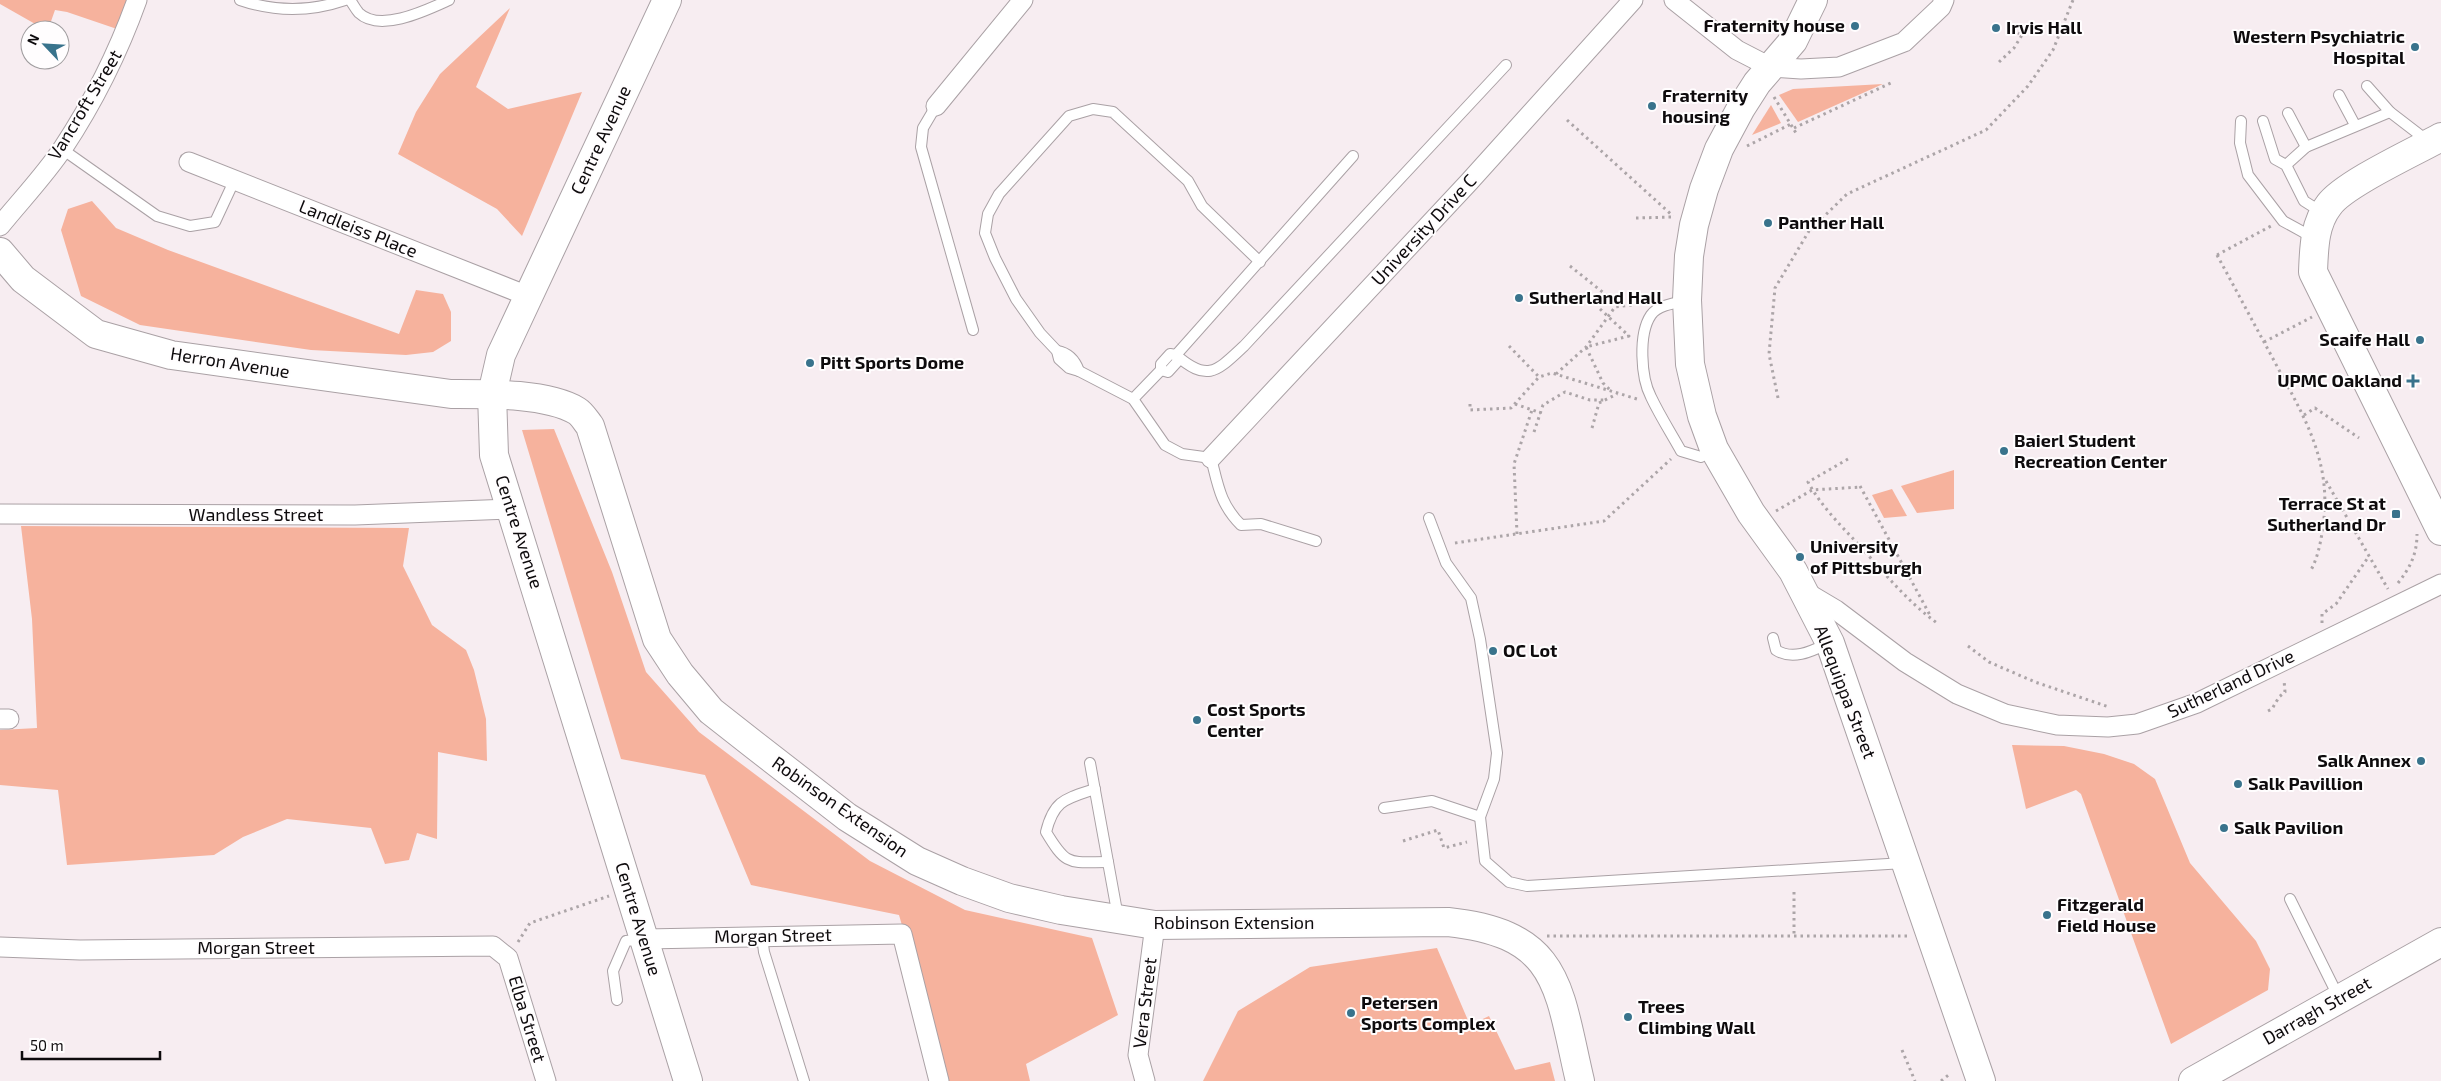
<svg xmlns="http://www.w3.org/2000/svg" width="2441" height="1081" font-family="'Exo 2',sans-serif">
  <rect width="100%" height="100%" fill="#f7edf1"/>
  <!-- green -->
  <g fill="#f6b29d">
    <polygon points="0,0 129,0 117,29 67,12 55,10 49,27 44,29 0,4"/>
    <polygon points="510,8 476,87 508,109 582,92 522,236 497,209 398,154 416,112 440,74"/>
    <polygon points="1883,84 1798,122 1779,95 1793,89"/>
    <polygon points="1771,105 1781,123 1752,135"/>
    <polygon points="92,201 116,228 168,250 399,334 416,290 443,294 451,312 451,341 433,352 406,355 311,350 140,325 81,296 61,230 68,209"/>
    <polygon points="554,429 612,572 646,672 699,732 870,861 965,910 1092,938 1118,1015 1026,1064 1030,1081 947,1081 899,915 751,885 705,775 621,759 522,430"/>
    <polygon points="1954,470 1954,509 1917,513 1901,486"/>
    <polygon points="1892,489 1907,516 1884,518 1872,495"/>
    <polygon points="21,526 409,528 403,566 432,625 466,650 474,670 486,719 487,761 438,752 437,839 417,833 409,860 385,864 371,828 287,819 243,837 214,855 67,865 58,790 0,785 0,730 37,728 32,619"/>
    <polygon points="2012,745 2064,746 2104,754 2134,764 2155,779 2190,863 2256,941 2270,969 2268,990 2171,1044 2081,794 2076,790 2026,809"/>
    <polygon points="1437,948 1470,1025 1489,1016 1515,1070 1550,1062 1555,1081 1203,1081 1238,1011 1310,967"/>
  </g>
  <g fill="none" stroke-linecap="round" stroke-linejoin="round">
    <!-- lane casing -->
    <g stroke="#aaa1a5" stroke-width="12">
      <g id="lane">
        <path d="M240,0C275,12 310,12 345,0"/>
        <path d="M350,0C353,4 356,10 359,13C380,33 427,10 449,0"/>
        <polyline points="2367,86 2390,112 2429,142"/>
        <polyline points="2339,95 2355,125"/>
        <polyline points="936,106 923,128 921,147 973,330"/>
        <polyline points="2288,113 2306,147"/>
        <polyline points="2241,121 2240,143 2248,175 2283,221 2314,238"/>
        <polyline points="2263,121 2275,159 2286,165 2304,201 2323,213"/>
        <polyline points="62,149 157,216 190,226 215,222 235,179"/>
        <polyline points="2286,165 2306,147 2390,112"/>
        <path d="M1260,262L1202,206L1188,181L1113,112L1093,109L1069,116L999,194L988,214L985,233L995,258L1016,299L1040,333L1057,351L1059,359L1069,368L1079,371L1133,399L1165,445L1182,454L1211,458C1218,485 1220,504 1241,525L1261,524L1316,541"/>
        <path d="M1686,301C1675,303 1658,305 1651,315C1638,334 1641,378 1651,397C1660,416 1671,433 1681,451L1701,457L1714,449"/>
        <path d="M1057,351C1069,353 1075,360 1079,371"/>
        <path d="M1176,355C1208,383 1217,371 1244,346L1506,65"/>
        <polyline points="1161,370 1168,372 1178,361 1176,355"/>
        <polyline points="1133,399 1161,370 1161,364 1170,354 1176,355 1353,156"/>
        <polyline points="1429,518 1446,563 1471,598 1480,639 1497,753 1494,779 1480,817 1485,861 1509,882 1527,886 1904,863"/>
        <path d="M1773,638L1776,650C1793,661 1812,651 1829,643"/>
        <polyline points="1090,763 1118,917"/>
        <path d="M1095,789C1065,799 1054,800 1046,832C1067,867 1069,862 1108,862"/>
        <polyline points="1384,808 1432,801 1480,817"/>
        <polyline points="2290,899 2339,998"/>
        <polyline points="762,936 764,952 804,1081"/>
        <polyline points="617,1000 613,971 626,941 643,939"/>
      </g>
    </g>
    <!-- street casing -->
    <g stroke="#aaa1a5" stroke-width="21">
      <g id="street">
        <polyline points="1674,0 1737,50 1770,67 1801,69 1839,67 1904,42 1941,7 1944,0"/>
        <polyline points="936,106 1023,0"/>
        <polyline points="189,162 528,296"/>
        <path d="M0,226C21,200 45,175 63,148C94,101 118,53 137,0"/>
        <polyline points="1211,458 1469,182 1633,0"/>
        <polyline points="0,514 355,515 512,509"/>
        <polyline points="1804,591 1836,610 1905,662 1957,694 2005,714 2057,725 2108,727 2137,724 2197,703 2441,584"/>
        <polyline points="0,719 9,719"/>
        <polyline points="645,939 902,934 939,1081"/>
        <polyline points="0,947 80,950 493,946 508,958 546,1081"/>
        <polyline points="1145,1081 1138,1055 1155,925"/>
      </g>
    </g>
    <!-- secondary casing -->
    <g stroke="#aaa1a5" stroke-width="30">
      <g id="secondary">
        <polyline points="667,0 501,355 492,394 494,455 688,1081"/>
        <polyline points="1813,0 1793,41 1757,83 1741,108 1719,149 1704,189 1694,225 1689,256 1687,300 1690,364 1702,416 1714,449 1751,513 1793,571 1830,643 1981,1081"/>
        <path d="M2441,137C2416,151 2344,184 2329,205C2314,224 2314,249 2313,272L2441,531"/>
        <path d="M0,252L23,279L96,334L171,355L451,394C486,394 547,393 577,411C582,414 586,421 590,426L657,639L680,674L711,711L753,744L847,817L917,861L962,881L1009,898L1061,910L1155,925L1448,922C1561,934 1558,988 1580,1081"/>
        <polyline points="2193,1081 2441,942"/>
      </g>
    </g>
    <!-- path -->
    <g stroke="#aca5a8" stroke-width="3" stroke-dasharray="2.5 4" stroke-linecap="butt">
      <polyline points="1999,62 2014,48 2022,35 2018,33"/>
      <polyline points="1774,97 1796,133"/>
      <polyline points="1567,120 1673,216"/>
      <polyline points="1794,128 1893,82"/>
      <polyline points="1747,146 1791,124"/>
      <polyline points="1636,218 1673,217"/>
      <path d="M2217,255C2235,288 2253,322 2271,355C2301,412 2333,459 2323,526C2321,541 2318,557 2311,570"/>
      <polyline points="2217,255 2271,226"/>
      <polyline points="1570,266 1620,306"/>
      <polyline points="1600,309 1629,336 1586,347 1603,383 1610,390"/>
      <polyline points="2264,342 2312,317"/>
      <polyline points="1509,346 1539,377 1552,373 1637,399"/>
      <polyline points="1556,374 1586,347 1615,307 1640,304"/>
      <polyline points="1778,398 1769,354 1775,288 1809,231 1847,194 1986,130 2028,86 2053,50 2073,0"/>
      <polyline points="1470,404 1470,410 1511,408 1539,377"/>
      <polyline points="1515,404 1541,413"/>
      <polyline points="2304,415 2315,408 2359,438"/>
      <polyline points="1592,428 1599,403 1617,394"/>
      <polyline points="1534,432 1543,405 1565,392 1590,400 1606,400"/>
      <path d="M1848,459L1808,482C1821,506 1842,527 1861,547C1885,574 1908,602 1937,623"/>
      <polyline points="2326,481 2388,589"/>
      <polyline points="1860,486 1931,617"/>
      <polyline points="1776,511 1812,490 1861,487"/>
      <polyline points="1517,534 1514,464 1532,410"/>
      <polyline points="1455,543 1604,521 1671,459"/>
      <path d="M2398,583C2410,568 2417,554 2417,534"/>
      <polyline points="2322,623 2322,614 2336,604 2369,556"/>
      <polyline points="1968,646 1989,662 2035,682 2109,707"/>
      <polyline points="2268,711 2272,709 2279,697 2285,692 2284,680"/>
      <polyline points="1403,841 1438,830 1444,848 1467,842"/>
      <polyline points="1794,892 1794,937"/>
      <polyline points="1547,936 1909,936"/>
      <polyline points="518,942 530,923 609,896"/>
      <polyline points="1902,1050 1915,1081"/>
      <polyline points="1941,1081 1951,1073"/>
    </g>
    <!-- lane -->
    <use href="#lane" stroke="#fff" stroke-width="10"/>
    <!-- street -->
    <use href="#street" stroke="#fff" stroke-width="19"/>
    <!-- secondary -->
    <use href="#secondary" stroke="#fff" stroke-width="28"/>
  </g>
  <!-- markers -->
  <g fill="#39738c" stroke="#fffdfe" stroke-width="2">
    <circle cx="1855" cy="26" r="5"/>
    <circle cx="1996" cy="28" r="5"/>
    <circle cx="2415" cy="47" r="5"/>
    <circle cx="1652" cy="106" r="5"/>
    <circle cx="1768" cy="223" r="5"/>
    <circle cx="1519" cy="298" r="5"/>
    <circle cx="2420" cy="340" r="5"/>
    <circle cx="810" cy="363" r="5"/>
    <path d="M2410.5 373.5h5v5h5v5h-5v5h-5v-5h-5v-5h5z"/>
    <circle cx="2004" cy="451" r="5"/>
    <rect x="2391" y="509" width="10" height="10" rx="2.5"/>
    <circle cx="1800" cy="557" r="5"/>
    <circle cx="1493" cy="651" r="5"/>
    <circle cx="1197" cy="720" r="5"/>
    <circle cx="2421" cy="761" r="5"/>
    <circle cx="2238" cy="784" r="5"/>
    <circle cx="2224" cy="828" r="5"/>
    <circle cx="2047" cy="915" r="5"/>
    <circle cx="1351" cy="1013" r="5"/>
    <circle cx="1628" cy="1017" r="5"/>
  </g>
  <g text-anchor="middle" stroke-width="4" stroke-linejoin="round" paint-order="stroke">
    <!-- poi labels -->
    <g font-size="18" font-weight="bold" fill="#0e0b0d" stroke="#fffdfe" text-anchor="start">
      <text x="1845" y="32" text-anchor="end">Fraternity house</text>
      <text x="2006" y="34">Irvis Hall</text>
      <text x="2405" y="43" text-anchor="end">Western Psychiatric<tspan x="2405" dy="21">Hospital</tspan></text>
      <text x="1662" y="102">Fraternity<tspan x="1662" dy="21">housing</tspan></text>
      <text x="1778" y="229">Panther Hall</text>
      <text x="1529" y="304">Sutherland Hall</text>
      <text x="2410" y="346" text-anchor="end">Scaife Hall</text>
      <text x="820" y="369">Pitt Sports Dome</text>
      <text x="2402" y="387" text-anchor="end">UPMC Oakland</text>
      <text x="2014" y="447">Baierl Student<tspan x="2014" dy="21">Recreation Center</tspan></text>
      <text x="2386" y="510" text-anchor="end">Terrace St at<tspan x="2386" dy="21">Sutherland Dr</tspan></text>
      <text x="1810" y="553">University<tspan x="1810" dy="21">of Pittsburgh</tspan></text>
      <text x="1503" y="657">OC Lot</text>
      <text x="1207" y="716">Cost Sports<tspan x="1207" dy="21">Center</tspan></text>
      <text x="2411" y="767" text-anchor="end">Salk Annex</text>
      <text x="2248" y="790">Salk Pavillion</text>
      <text x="2234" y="834">Salk Pavilion</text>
      <text x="2057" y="911">Fitzgerald<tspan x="2057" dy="21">Field House</tspan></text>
      <text x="1361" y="1009">Petersen<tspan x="1361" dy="21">Sports Complex</tspan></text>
      <text x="1638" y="1013">Trees<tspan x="1638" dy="21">Climbing Wall</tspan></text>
    </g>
    <!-- street labels -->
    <g font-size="18" fill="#0e0b0d" stroke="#fffdfe">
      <text transform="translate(85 105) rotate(-59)" y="6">Vancroft Street</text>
      <text transform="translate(601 140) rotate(-65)" y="6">Centre Avenue</text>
      <text transform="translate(358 229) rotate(22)" y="6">Landleiss Place</text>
      <text transform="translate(1424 230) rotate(-47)" y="6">University Drive C</text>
      <text transform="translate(230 363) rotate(9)" y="6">Herron Avenue</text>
      <text x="256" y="521">Wandless Street</text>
      <text transform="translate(519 532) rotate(72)" y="6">Centre Avenue</text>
      <text transform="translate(2231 684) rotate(-25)" y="6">Sutherland Drive</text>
      <text transform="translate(1845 692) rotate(69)" y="6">Allequippa Street</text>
      <text transform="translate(840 807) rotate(35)" y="6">Robinson Extension</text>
      <text transform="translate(638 919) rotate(73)" y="6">Centre Avenue</text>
      <text x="1234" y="929">Robinson Extension</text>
      <text transform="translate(773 936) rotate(-1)" y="6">Morgan Street</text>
      <text x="256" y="954">Morgan Street</text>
      <text transform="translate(1145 1003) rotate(-83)" y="6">Vera Street</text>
      <text transform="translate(2317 1011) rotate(-29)" y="6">Darragh Street</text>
      <text transform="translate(527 1019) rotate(73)" y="6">Elba Street</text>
    </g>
  </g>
  <!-- north arrow -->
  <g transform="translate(45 45) rotate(295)"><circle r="24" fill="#fffdfe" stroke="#9f9c9e"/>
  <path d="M0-4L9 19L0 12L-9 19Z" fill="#39738c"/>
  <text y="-8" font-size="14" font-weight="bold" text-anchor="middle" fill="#0e0b0d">N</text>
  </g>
  <!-- scale -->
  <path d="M22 1051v8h138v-8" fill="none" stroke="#0e0b0d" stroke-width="2.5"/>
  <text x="30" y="1051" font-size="15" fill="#0e0b0d" stroke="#fffdfe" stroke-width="4" paint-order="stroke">50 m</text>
</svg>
